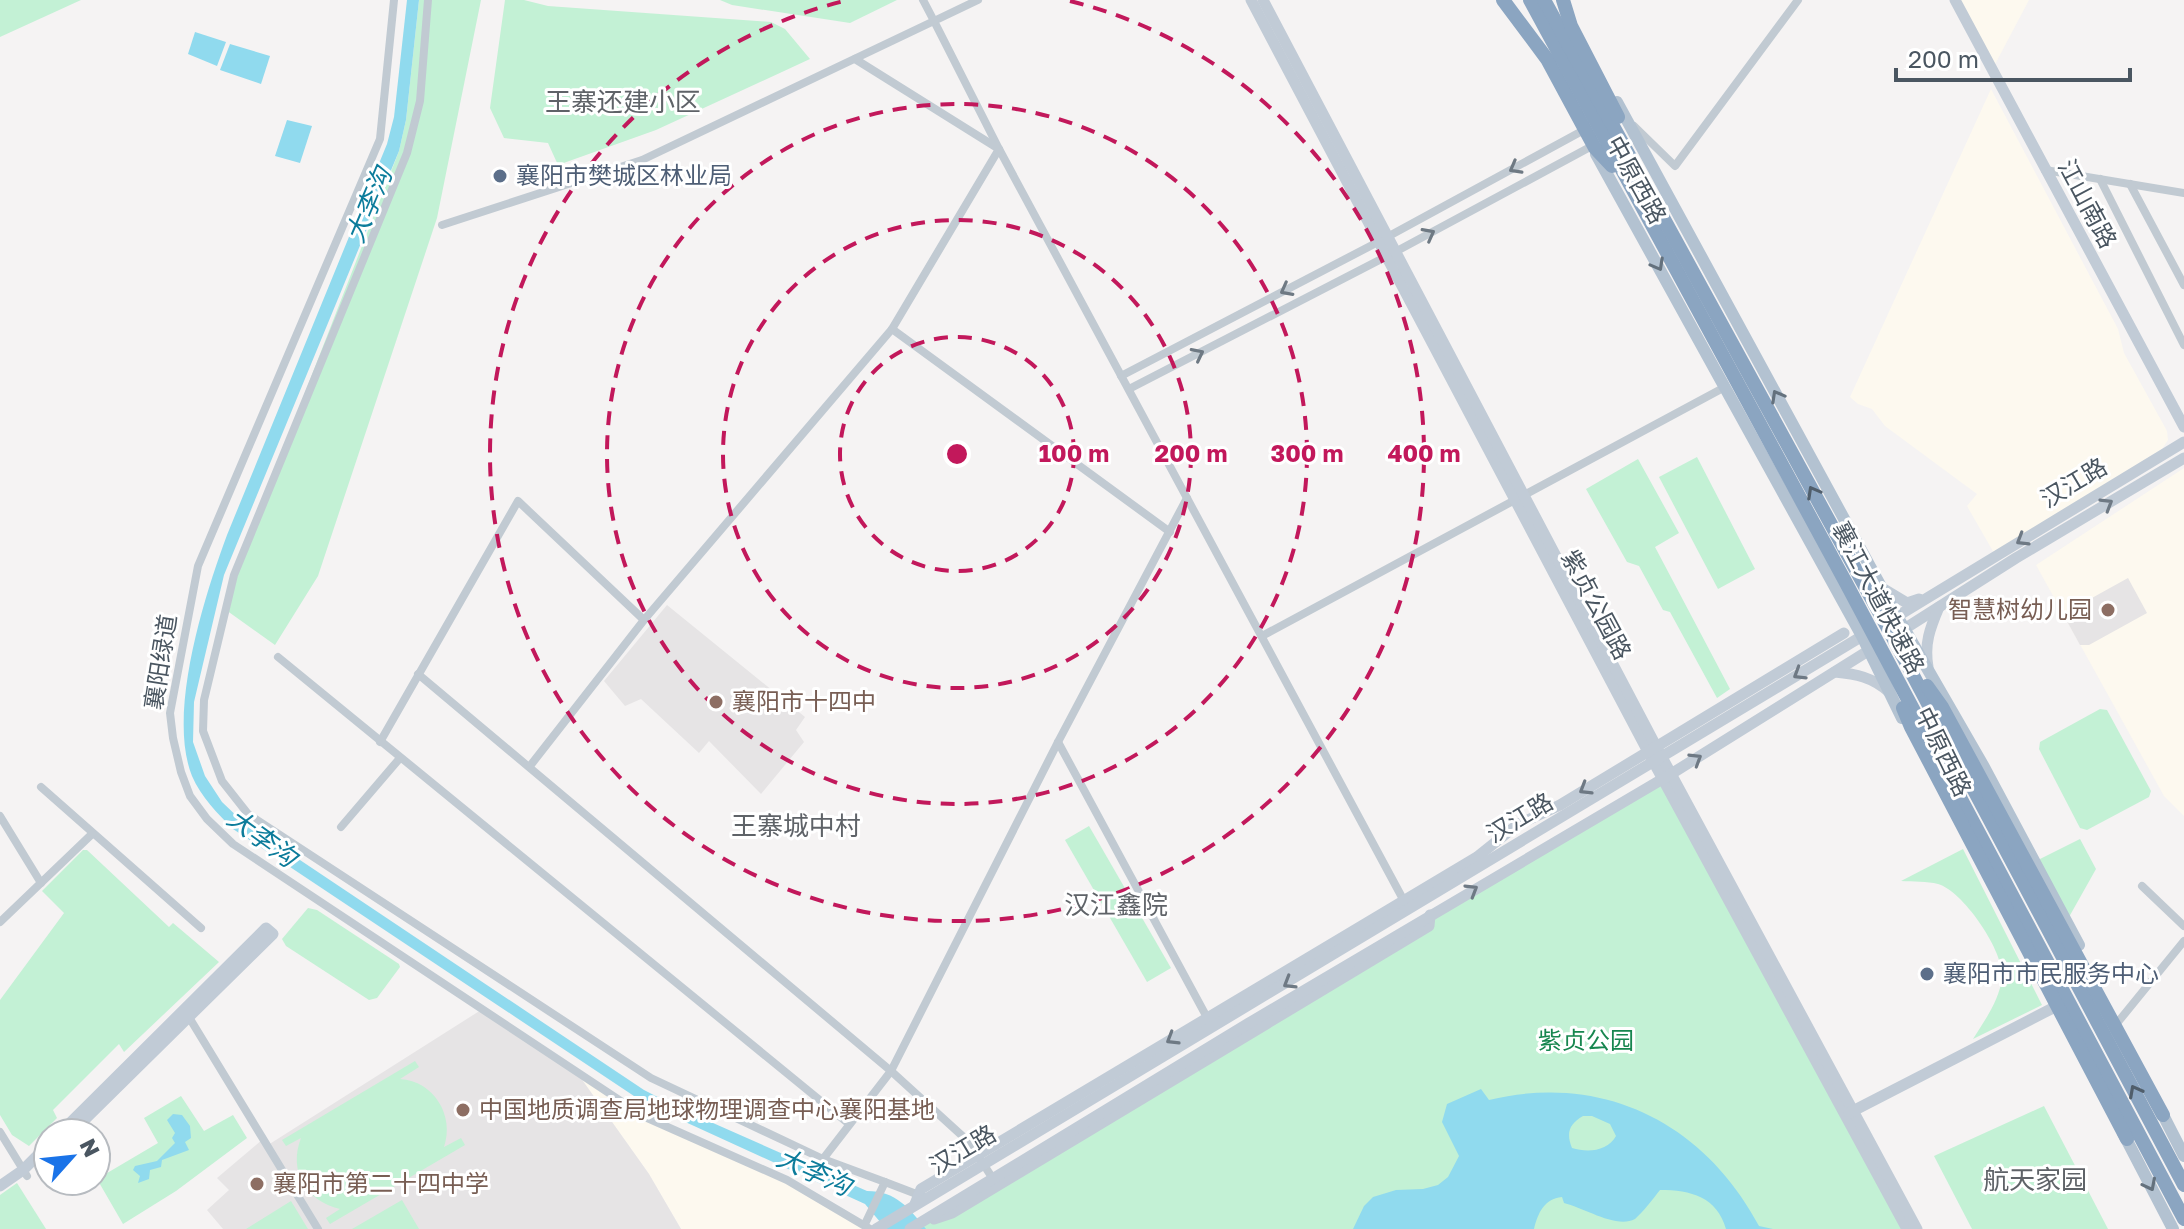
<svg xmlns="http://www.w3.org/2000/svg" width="2184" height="1229" font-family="'Golos Text','Noto Sans SC',sans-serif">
  <rect width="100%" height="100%" fill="#f5f3f3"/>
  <!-- commercial -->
  <g fill="#fdf9ef">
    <polygon points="1955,0 2029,0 1992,70"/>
    <polygon points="1991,89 2118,329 2124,353 2167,431 2168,440 2162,449 1994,553 1967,506 1977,494 1885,426 1872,409 1858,404 1850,397"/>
    <polygon points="2184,468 2184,816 2164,796 2036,565"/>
    <polygon points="578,1074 645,1117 787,1180 870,1229 681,1229 649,1174"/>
  </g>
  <!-- education -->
  <g fill="#e6e4e5">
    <polygon points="2128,578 2147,613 2089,645 2080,645 2063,614"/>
    <polygon points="667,605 805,717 796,730 804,742 761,794 709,741 699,753 641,699 625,706 604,681"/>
    <polygon points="481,1010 578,1074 649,1174 681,1229 223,1229 207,1210 229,1190 217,1178 263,1139 268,1145"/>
  </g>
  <!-- green -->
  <g fill="#c3f1d5">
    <polygon points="0,0 81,0 0,37"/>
    <polygon points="419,0 481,0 437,218 318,576 275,645 226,610 234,575 399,151 406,120"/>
    <polygon points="505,0 524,0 548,6 771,22 785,29 810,59 656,130 558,165 548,143 504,138 490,108"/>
    <polygon points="720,0 897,0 850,23 732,5"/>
    <polygon points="1697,457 1755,569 1718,589 1659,477"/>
    <polygon points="1638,459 1679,533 1655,547 1730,689 1717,698 1670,612 1663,610 1639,566 1627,562 1586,489"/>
    <polygon points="2100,709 2107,710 2151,791 2149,797 2087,830 2080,828 2039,749 2040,742"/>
    <polygon points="1663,779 1902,1229 910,1229"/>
    <polygon points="1089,826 1171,968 1147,982 1065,840"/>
    <polygon points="2080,839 2096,869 2069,917 2038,860"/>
    <path d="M1963,849L2042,1005L1973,1039C1985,1020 1999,1001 2002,978C2005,952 1963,891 1938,884C1927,881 1913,882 1901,881Z"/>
    <polygon points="83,850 87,850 169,927 173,923 219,962 124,1052 119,1044 53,1110 57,1118 29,1146 12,1135 0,1115 0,1000 64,913 42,891"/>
    <polygon points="308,908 317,910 399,964 400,967 377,998 369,1000 286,946 282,939"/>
    <path d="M415,1061L419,1067L400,1079C434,1081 455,1116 444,1147L461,1138L465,1145L330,1224L326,1218L340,1209C306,1201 288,1171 301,1138L286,1146L282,1140Z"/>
    <polygon points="181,1096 204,1131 233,1115 247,1138 176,1191 123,1224 97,1179 158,1143 144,1118"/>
    <polygon points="2044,1106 2108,1229 1972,1229 1934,1156"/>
    <polygon points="17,1183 46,1229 0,1229 0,1195"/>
    <polygon points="402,1200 419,1229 352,1229"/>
    <polygon points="291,1201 308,1229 246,1229"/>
  </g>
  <!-- water -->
  <g fill="#90daee" fill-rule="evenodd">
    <path d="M407,0H419L406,120L399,151L224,575L194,702L193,742L205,776L222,802L243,822L644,1090L679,1108L867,1191C896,1191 909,1208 926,1229H886L865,1204L646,1104L233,829C218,814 201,797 192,776C167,714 204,597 227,535L387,144L394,117Z"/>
    <polygon points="195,32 226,42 217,66 188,54"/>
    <polygon points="230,44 270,56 261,84 220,70"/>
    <polygon points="287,120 312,126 300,163 275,156"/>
    <path d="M1481,1089L1489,1100C1604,1072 1705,1124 1759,1226L1773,1229H1726C1717,1197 1691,1190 1660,1190C1652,1200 1644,1211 1635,1219C1616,1229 1585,1208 1564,1203L1562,1197C1544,1199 1538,1213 1534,1229H1353L1364,1206L1373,1197L1396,1190L1423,1189L1438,1185L1448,1177L1459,1156L1442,1122L1447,1104ZM1583,1116H1592L1610,1124L1616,1136C1608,1151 1588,1153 1572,1148C1566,1133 1569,1124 1583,1116Z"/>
    <polygon points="173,1114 182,1115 190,1126 191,1138 185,1142 189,1150 162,1160 161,1167 150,1170 149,1179 138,1183 140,1176 133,1170 135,1166 157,1161 175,1143 172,1138 175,1133 167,1120"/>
  </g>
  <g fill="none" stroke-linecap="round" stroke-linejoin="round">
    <!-- street -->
    <g stroke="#c1cad2" stroke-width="8">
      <polyline points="394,0 380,139 198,566 170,713 173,738 181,772 190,796 207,819 233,844 645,1117 787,1180 870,1229"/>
      <polyline points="428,0 420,101 407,153 234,575 204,700 203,731 222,781 248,814 651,1078 823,1159 885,1182 865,1224"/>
      <polyline points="978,0 934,21 999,149 1404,901"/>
      <polyline points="855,59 999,149 892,329"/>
      <polyline points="1634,126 1675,166 1798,0"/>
      <polyline points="2045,170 2184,193"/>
      <polyline points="2100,179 2184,345"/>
      <polyline points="2130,184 2184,285"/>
      <polyline points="442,225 642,160 934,21 923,0"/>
      <polyline points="1121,376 1378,242 1584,130"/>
      <polyline points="1129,389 1395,252 1592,146"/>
      <polyline points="1262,636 1725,387"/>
      <polyline points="278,657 849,1124"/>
      <polyline points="418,674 891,1071 969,1142 995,1182"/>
      <polyline points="380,742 518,501 644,620 892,329 1170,532"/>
      <polyline points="1058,742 1210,1023"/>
      <polyline points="530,766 644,620"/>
      <polyline points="41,787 201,928"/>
      <polyline points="0,816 41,883"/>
      <polyline points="341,827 400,758"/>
      <polyline points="2142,886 2184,926"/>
      <polyline points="0,922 92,834"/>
      <polyline points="187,1014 318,1229"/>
      <polyline points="2118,1022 2184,941"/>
      <polyline points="0,1132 27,1176"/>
      <polyline points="823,1159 891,1071 1058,742 1187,498"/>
      <polyline points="885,1182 919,1195"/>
    </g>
    <!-- secondary -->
    <g stroke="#c1cbd6" stroke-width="11">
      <polyline points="1251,0 1654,763 1907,1229"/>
      <polyline points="1263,0 1656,746 1917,1229"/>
      <polyline points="1955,0 2184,427"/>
      <polyline points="1882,588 1907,603 1919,599"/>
      <polyline points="1891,620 2184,442"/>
      <polyline points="1898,633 2016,558 2184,458"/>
      <path d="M1928,667C1924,644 1930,628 1939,607"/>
      <path d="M1835,672C1856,674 1872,677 1889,692"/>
      <polyline points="1849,1113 2051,1009"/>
      <polyline points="60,1133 266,928 273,934 71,1133"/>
      <polyline points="0,1186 23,1170 48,1145"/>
      <polyline points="915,1204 921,1189 1477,857 1517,825 1560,805 1844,633"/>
      <polyline points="934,1219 952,1213 1429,926 1430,915"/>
      <polyline points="876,1229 1869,632"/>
      <polyline points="910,1229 1249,1023 1671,774 1876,646"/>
    </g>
    <!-- primary -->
    <g stroke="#b3c2d1" stroke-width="12">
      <polyline points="1617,102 1897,616 1984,767 2079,945"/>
      <polyline points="1596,154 1862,636 1902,718"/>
      <polyline points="2160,1109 2184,1156"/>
      <polyline points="2123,1133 2173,1229"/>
    </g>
    <!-- highway -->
    <g stroke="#8ba5c1" stroke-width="14">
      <polyline points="1503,0 1547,59 1595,148 1612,166"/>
      <polyline points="1530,0 1845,581 2184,1219"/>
      <polyline points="1544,0 1891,634 2184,1185"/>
      <polyline points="1563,0 1571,26 1618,117"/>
      <polyline points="1927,686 1942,707 2163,1115"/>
      <polyline points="1903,708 1911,727 2127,1139"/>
    </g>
  </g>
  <!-- one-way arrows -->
  <defs><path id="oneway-chevron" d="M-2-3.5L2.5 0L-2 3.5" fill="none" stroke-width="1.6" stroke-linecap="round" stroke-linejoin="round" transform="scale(2)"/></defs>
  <g stroke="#6e7983">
    <use href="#oneway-chevron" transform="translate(1515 168) rotate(151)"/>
    <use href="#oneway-chevron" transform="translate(1429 234) rotate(-28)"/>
    <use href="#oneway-chevron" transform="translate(1286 290) rotate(152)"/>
    <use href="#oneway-chevron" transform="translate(1198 354) rotate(-27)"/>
  </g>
  <g stroke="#64717d">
    <use href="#oneway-chevron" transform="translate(1658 265) rotate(61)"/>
    <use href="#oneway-chevron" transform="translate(1777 396) rotate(-119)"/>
    <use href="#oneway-chevron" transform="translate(2150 1185) rotate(63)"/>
  </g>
  <g stroke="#505e6b">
    <use href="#oneway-chevron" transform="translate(1813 492) rotate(-119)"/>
    <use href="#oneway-chevron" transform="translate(2135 1091) rotate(-118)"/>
  </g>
  <g stroke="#6e7984">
    <use href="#oneway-chevron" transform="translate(2107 504) rotate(-31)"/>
    <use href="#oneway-chevron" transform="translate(2022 540) rotate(149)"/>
    <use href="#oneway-chevron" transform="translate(1799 674) rotate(148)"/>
    <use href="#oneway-chevron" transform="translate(1696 759) rotate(-32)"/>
    <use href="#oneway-chevron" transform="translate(1585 789) rotate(149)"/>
    <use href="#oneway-chevron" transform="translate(1472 890) rotate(-31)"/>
    <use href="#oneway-chevron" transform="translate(1289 983) rotate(149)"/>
    <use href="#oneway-chevron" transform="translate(1172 1039) rotate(149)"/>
  </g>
  <!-- distance rings -->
  <g fill="none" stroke="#c2185b" stroke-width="4" stroke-dasharray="14 10">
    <circle cx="957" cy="454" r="117"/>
    <circle cx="957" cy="454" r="234"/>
    <circle cx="957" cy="454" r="350"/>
    <path d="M1070 1A467 467 0 1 1 844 1"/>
  </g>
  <!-- markers -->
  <g fill="#5c6f8a" stroke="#fff" stroke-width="3">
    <circle cx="500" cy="176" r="8"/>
    <circle cx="1927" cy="974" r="8"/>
  </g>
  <g fill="#8d6e63" stroke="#fff" stroke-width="3">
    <circle cx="2108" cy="610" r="8"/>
    <circle cx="716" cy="702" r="8"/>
    <circle cx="463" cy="1110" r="8"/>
    <circle cx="257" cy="1184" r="8"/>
  </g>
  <g text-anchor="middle" stroke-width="6" stroke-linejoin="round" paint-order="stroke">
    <!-- service labels -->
    <g font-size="24" fill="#4e5e75" stroke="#fff" text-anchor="start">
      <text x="516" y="184">襄阳市樊城区林业局</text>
      <text x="1943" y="982">襄阳市市民服务中心</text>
    </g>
    <!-- street labels -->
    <g font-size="24" fill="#4a5661" stroke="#fff">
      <text transform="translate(1636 180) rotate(61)" y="8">中原西路</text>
      <text transform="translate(2087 204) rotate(62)" y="8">江山南路</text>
      <text transform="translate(2074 483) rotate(-31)" y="8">汉江路</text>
      <text transform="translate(1878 598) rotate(62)" y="8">襄江大道快速路</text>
      <text transform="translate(1596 605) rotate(62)" y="8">紫贞公园路</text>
      <text transform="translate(161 662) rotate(-81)" y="8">襄阳绿道</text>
      <text transform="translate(1943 752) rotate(64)" y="8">中原西路</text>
      <text transform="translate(1520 818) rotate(-31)" y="8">汉江路</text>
      <text transform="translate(963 1150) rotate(-31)" y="8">汉江路</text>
    </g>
    <!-- education labels -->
    <g font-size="24" fill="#785e54" stroke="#fff" text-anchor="start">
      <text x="2092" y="618" text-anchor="end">智慧树幼儿园</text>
      <text x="732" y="710">襄阳市十四中</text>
      <text x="479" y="1118">中国地质调查局地球物理调查中心襄阳基地</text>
      <text x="273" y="1192">襄阳市第二十四中学</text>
    </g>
    <!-- park labels -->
    <g font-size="24" fill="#17864f" stroke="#fff">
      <text x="1586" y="1049">紫贞公园</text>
    </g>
    <!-- neighbourhood labels -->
    <g font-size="26" fill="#5f6368" stroke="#fff">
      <text x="623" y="111">王寨还建小区</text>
      <text x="796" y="835">王寨城中村</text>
      <text x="1116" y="914">汉江鑫院</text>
      <text x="2035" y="1189">航天家园</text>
    </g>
    <!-- water labels -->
    <g font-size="26" font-style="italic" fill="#0c7c9b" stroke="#fff">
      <text transform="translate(369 205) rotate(-67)" y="9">大李沟</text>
      <text transform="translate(262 838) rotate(36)" y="9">大李沟</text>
      <text transform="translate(814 1172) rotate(24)" y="9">大李沟</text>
    </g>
  </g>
  <circle cx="957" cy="454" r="12" fill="#c2185b" stroke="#fff" stroke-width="4"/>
  <g font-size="24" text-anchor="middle" font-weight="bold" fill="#c2185b" stroke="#fff" stroke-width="6" stroke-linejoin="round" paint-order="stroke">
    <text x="1074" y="462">100 m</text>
    <text x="1191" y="462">200 m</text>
    <text x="1307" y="462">300 m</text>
    <text x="1424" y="462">400 m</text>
  </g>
  <!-- north arrow -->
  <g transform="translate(72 1157) rotate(63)"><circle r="38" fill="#ffffff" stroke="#b7bbc0" stroke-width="2"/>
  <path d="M0-6L14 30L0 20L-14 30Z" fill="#1a73e8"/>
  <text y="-12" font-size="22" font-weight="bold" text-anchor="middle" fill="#4a5661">N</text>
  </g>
  <!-- scale -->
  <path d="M1896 68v12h234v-12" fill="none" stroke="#4a5661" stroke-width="4"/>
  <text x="1908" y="68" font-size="24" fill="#4a5661" stroke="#ffffff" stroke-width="6" paint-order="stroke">200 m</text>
</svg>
